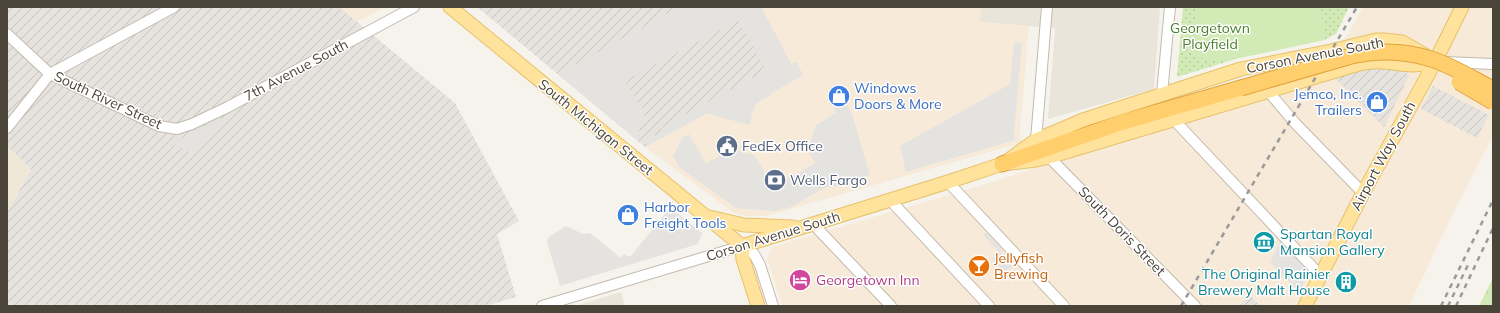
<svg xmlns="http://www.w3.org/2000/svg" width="1500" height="313" font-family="Mulish,sans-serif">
  <defs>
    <pattern id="industrial-furrows" width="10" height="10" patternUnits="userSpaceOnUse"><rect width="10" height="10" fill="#e6e2dd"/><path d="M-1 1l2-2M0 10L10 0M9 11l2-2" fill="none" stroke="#c7c3be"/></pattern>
    <pattern id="forest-crowns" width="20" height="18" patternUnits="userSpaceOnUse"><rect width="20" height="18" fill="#d2eab5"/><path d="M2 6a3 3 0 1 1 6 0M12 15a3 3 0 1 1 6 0" fill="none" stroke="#b6ca9c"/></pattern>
    <pattern id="park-dots" width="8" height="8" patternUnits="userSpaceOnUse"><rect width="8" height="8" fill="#d2eab5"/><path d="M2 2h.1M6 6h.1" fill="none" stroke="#b6ca9c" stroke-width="1.8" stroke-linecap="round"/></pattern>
  </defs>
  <rect width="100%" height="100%" fill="#f6f3ec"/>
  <!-- residential -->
  <g fill="#eae5da">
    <polygon points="981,7 1160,7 1154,89 1048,119 1055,28 980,22"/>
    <polygon points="621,292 625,306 575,306"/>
  </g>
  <!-- commercial -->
  <g fill="#f7ead8">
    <polygon points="339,7 385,7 357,22"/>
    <polygon points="760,7 981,7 980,22 1029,26 1020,129 1021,143 766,216 747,216 734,213 645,147 707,113 749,125 755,104 771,95 770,93 795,62 791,64"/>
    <polygon points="1363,7 1493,7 1493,136 1456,207 1409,306 782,306 767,258 772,247 983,185 1268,91 1319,84"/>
  </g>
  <!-- industrial -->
  <g fill="url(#industrial-furrows)">
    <polygon points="7,7 339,7 455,103 519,221 497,234 516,297 485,306 7,306 7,213 31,169 7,146"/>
    <polygon points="477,7 761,7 791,64 796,62 803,75 771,93 771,95 755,104 749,125 707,113 645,147"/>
    <polygon points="1375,67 1405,71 1409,76 1384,127 1334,77 1364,69"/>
    <polygon points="1433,86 1489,115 1477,138 1421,109"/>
    <polygon points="1250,295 1260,306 1238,306"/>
  </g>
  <!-- education -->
  <polygon fill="#efe8d6" points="7,146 31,169 7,213"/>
  <!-- forest -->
  <polygon fill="url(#forest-crowns)" points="1493,278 1493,306 1479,306"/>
  <!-- park -->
  <polygon fill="url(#park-dots)" points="1183,7 1349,7 1336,34 1324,40 1239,58 1177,77"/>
  <!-- pitch -->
  <polygon fill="#d2eab5" points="1195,7 1321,7 1324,40 1239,58 1208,62 1197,55"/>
  <!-- parking -->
  <g fill="#e5e3e0">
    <polygon points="679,7 761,7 791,64 796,62 803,75 771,93 771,95 755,104 749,125 707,113 649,145 643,142 662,131 661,128 766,70 738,20 625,81 645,114 636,139 558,74"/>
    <polygon points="1014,42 1022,43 1014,132 1015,140 906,172 900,146 1010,84"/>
    <polygon points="845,102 852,114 870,175 860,178 862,184 826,187 791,207 775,211 736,208 679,167 673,156 682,138 689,134 706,163 732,149 754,155 774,187 815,163 808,150 816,125 836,113 834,108"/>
    <polygon points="219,118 226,122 208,133 194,154 172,143"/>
    <polygon points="670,208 701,232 702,234 698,244 560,286 547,242 549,237 566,226 583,234 590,233 621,258 624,254 630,257"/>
    <polygon points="986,232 1002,250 1000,252 1013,266 1005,273 992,259 999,252 983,235"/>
    <polygon points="1281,240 1310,271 1299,292 1270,262"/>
  </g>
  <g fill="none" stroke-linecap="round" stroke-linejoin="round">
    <!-- minor casing -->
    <g stroke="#c2bbae" stroke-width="12">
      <g id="minor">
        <polyline points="7,34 50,74 159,126 177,129 192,124 228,107 414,7"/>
        <polyline points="1445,62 1493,64"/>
        <polyline points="1268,91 1295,123 1363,193"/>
        <polyline points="1162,94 1170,7"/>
        <polyline points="1174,120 1320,275"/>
        <polyline points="7,128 50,74 174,7"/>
        <polyline points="1036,140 1047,7"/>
        <polyline points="1049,157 1195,306"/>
        <polyline points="948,182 1064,306"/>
        <polyline points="890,200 989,306"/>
        <polyline points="813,224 891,306"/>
        <polyline points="542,306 742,246 754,254 760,265 773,306"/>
      </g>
    </g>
    <!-- major casing -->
    <g stroke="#e6c16a" stroke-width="15">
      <g id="major">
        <polyline points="450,7 742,246"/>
        <polyline points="1010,159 1036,140 1083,120 1241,69 1331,51 1376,40 1384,40 1402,42 1425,55"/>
        <polyline points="709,217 744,225 793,227"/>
        <path d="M742,246L948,182L1002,164L1036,160L1049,157L1359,64C1381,59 1392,64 1413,65C1420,65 1428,63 1435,62"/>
        <polyline points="742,246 743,259 758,306"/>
        <polyline points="1305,306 1363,193 1435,62 1462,7"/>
      </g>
    </g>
    <!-- highway casing -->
    <g stroke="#e0a43c" stroke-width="17">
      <polyline id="highway" points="1002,164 1123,122 1241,88"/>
    </g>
    <!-- minor -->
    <use href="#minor" stroke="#fff" stroke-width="10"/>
    <!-- major -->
    <use href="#major" stroke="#ffe39c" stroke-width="13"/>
    <!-- highway -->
    <use href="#highway" stroke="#ffcf6e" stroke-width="15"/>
    <!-- rail -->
    <g stroke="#9a9a9a" stroke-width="2.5" stroke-dasharray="5 5" stroke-linecap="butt">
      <polyline points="1181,306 1357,7"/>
      <polyline points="1441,306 1493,200"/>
      <polyline points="1448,306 1469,263"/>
      <polyline points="1456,306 1493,228"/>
    </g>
    <!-- highway-bridge casing -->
    <g stroke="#e0a43c" stroke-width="17" stroke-linecap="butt">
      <g id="highway-bridge">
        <polyline points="1459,82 1493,102"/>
        <path d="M1241,88L1351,56C1378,50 1406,51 1431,59C1453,66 1473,79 1493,89"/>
      </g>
    </g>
    <!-- highway-bridge -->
    <use href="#highway-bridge" stroke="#ffcf6e" stroke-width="15"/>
  </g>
  <!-- icons -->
  <defs>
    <g id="shop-disc" transform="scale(1.15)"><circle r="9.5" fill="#3f7fe0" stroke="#fff"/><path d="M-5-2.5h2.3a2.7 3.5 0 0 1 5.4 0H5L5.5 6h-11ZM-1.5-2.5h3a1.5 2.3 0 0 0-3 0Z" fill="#fff"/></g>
    <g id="civic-disc" transform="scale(1.15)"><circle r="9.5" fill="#5c6f8a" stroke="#fff"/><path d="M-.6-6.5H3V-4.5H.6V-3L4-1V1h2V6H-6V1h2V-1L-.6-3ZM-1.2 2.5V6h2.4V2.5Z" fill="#fff"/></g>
    <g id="bank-disc" transform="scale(1.15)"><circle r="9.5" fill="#5c6f8a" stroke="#fff"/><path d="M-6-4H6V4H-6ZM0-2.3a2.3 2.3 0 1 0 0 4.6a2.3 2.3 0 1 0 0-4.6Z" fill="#fff"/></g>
    <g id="museum-disc" transform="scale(1.15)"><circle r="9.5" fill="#0f9aa8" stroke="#fff"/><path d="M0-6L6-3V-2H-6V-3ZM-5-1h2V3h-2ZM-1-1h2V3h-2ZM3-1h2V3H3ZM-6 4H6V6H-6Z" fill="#fff"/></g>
    <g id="bar-disc" transform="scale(1.15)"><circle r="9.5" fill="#e8710a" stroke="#fff"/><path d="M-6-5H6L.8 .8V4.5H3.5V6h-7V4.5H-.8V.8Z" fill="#fff"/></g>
    <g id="hotel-disc" transform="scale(1.15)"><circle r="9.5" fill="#d1479c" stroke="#fff"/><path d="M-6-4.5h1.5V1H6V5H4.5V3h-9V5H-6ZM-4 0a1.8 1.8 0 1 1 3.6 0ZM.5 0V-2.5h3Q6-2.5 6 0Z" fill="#fff"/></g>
    <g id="building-disc" transform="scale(1.15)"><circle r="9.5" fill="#0f9aa8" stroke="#fff"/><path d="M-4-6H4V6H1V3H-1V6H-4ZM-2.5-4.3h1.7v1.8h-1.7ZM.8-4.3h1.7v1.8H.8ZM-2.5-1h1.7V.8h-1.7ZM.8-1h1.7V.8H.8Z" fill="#fff"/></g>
  </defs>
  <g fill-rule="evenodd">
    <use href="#shop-disc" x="839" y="96"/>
    <use href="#shop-disc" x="1377" y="102"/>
    <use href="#civic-disc" x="727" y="146"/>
    <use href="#bank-disc" x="775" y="180"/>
    <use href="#shop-disc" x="628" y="215"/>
    <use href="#museum-disc" x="1264" y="242"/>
    <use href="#bar-disc" x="979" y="266"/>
    <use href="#hotel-disc" x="800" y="280"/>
    <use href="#building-disc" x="1346" y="282"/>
  </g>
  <g text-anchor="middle" stroke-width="3" stroke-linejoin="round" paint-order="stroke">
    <!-- park labels -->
    <g font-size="14" fill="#4a7f2a" stroke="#fff">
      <text x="1210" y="33">Georgetown<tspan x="1210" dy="16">Playfield</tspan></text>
    </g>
    <!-- street labels -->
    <g font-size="14" fill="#4b4439" stroke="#fff">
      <text transform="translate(1315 55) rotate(-11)" y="5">Corson Avenue South</text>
      <text transform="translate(296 70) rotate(-28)" y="5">7th Avenue South</text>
      <text transform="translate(108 100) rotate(25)" y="5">South River Street</text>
      <text transform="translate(596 127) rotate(39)" y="5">South Michigan Street</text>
      <text transform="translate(1383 156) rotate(-62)" y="5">Airport Way South</text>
      <text transform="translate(1122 231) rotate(46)" y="5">South Doris Street</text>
      <text transform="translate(773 236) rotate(-17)" y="5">Corson Avenue South</text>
    </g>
    <!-- shop labels -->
    <g font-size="14" fill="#366cbe" stroke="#fff" text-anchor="start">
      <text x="854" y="93">Windows<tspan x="854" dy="16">Doors &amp; More</tspan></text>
      <text x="1362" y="99" text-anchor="end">Jemco, Inc.<tspan x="1362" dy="16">Trailers</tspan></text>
      <text x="644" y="212">Harbor<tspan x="644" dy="16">Freight Tools</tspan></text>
    </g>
    <!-- service labels -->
    <g font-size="14" fill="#4e5e75" stroke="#fff" text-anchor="start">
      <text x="742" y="151">FedEx Office</text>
      <text x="790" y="185">Wells Fargo</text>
    </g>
    <!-- culture labels -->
    <g font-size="14" fill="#0d838f" stroke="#fff" text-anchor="start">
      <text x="1280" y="239">Spartan Royal<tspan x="1280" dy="16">Mansion Gallery</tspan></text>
      <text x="1330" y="279" text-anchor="end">The Original Rainier<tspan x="1330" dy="16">Brewery Malt House</tspan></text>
    </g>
    <!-- food labels -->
    <g font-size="14" fill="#c56008" stroke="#fff" text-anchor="start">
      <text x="994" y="263">Jellyfish<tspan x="994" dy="16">Brewing</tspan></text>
    </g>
    <!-- hotel labels -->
    <g font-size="14" fill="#b23c85" stroke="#fff" text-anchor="start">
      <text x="816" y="285">Georgetown Inn</text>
    </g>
  </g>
  <!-- border -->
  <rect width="1500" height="313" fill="none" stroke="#4b4439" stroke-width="16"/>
</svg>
